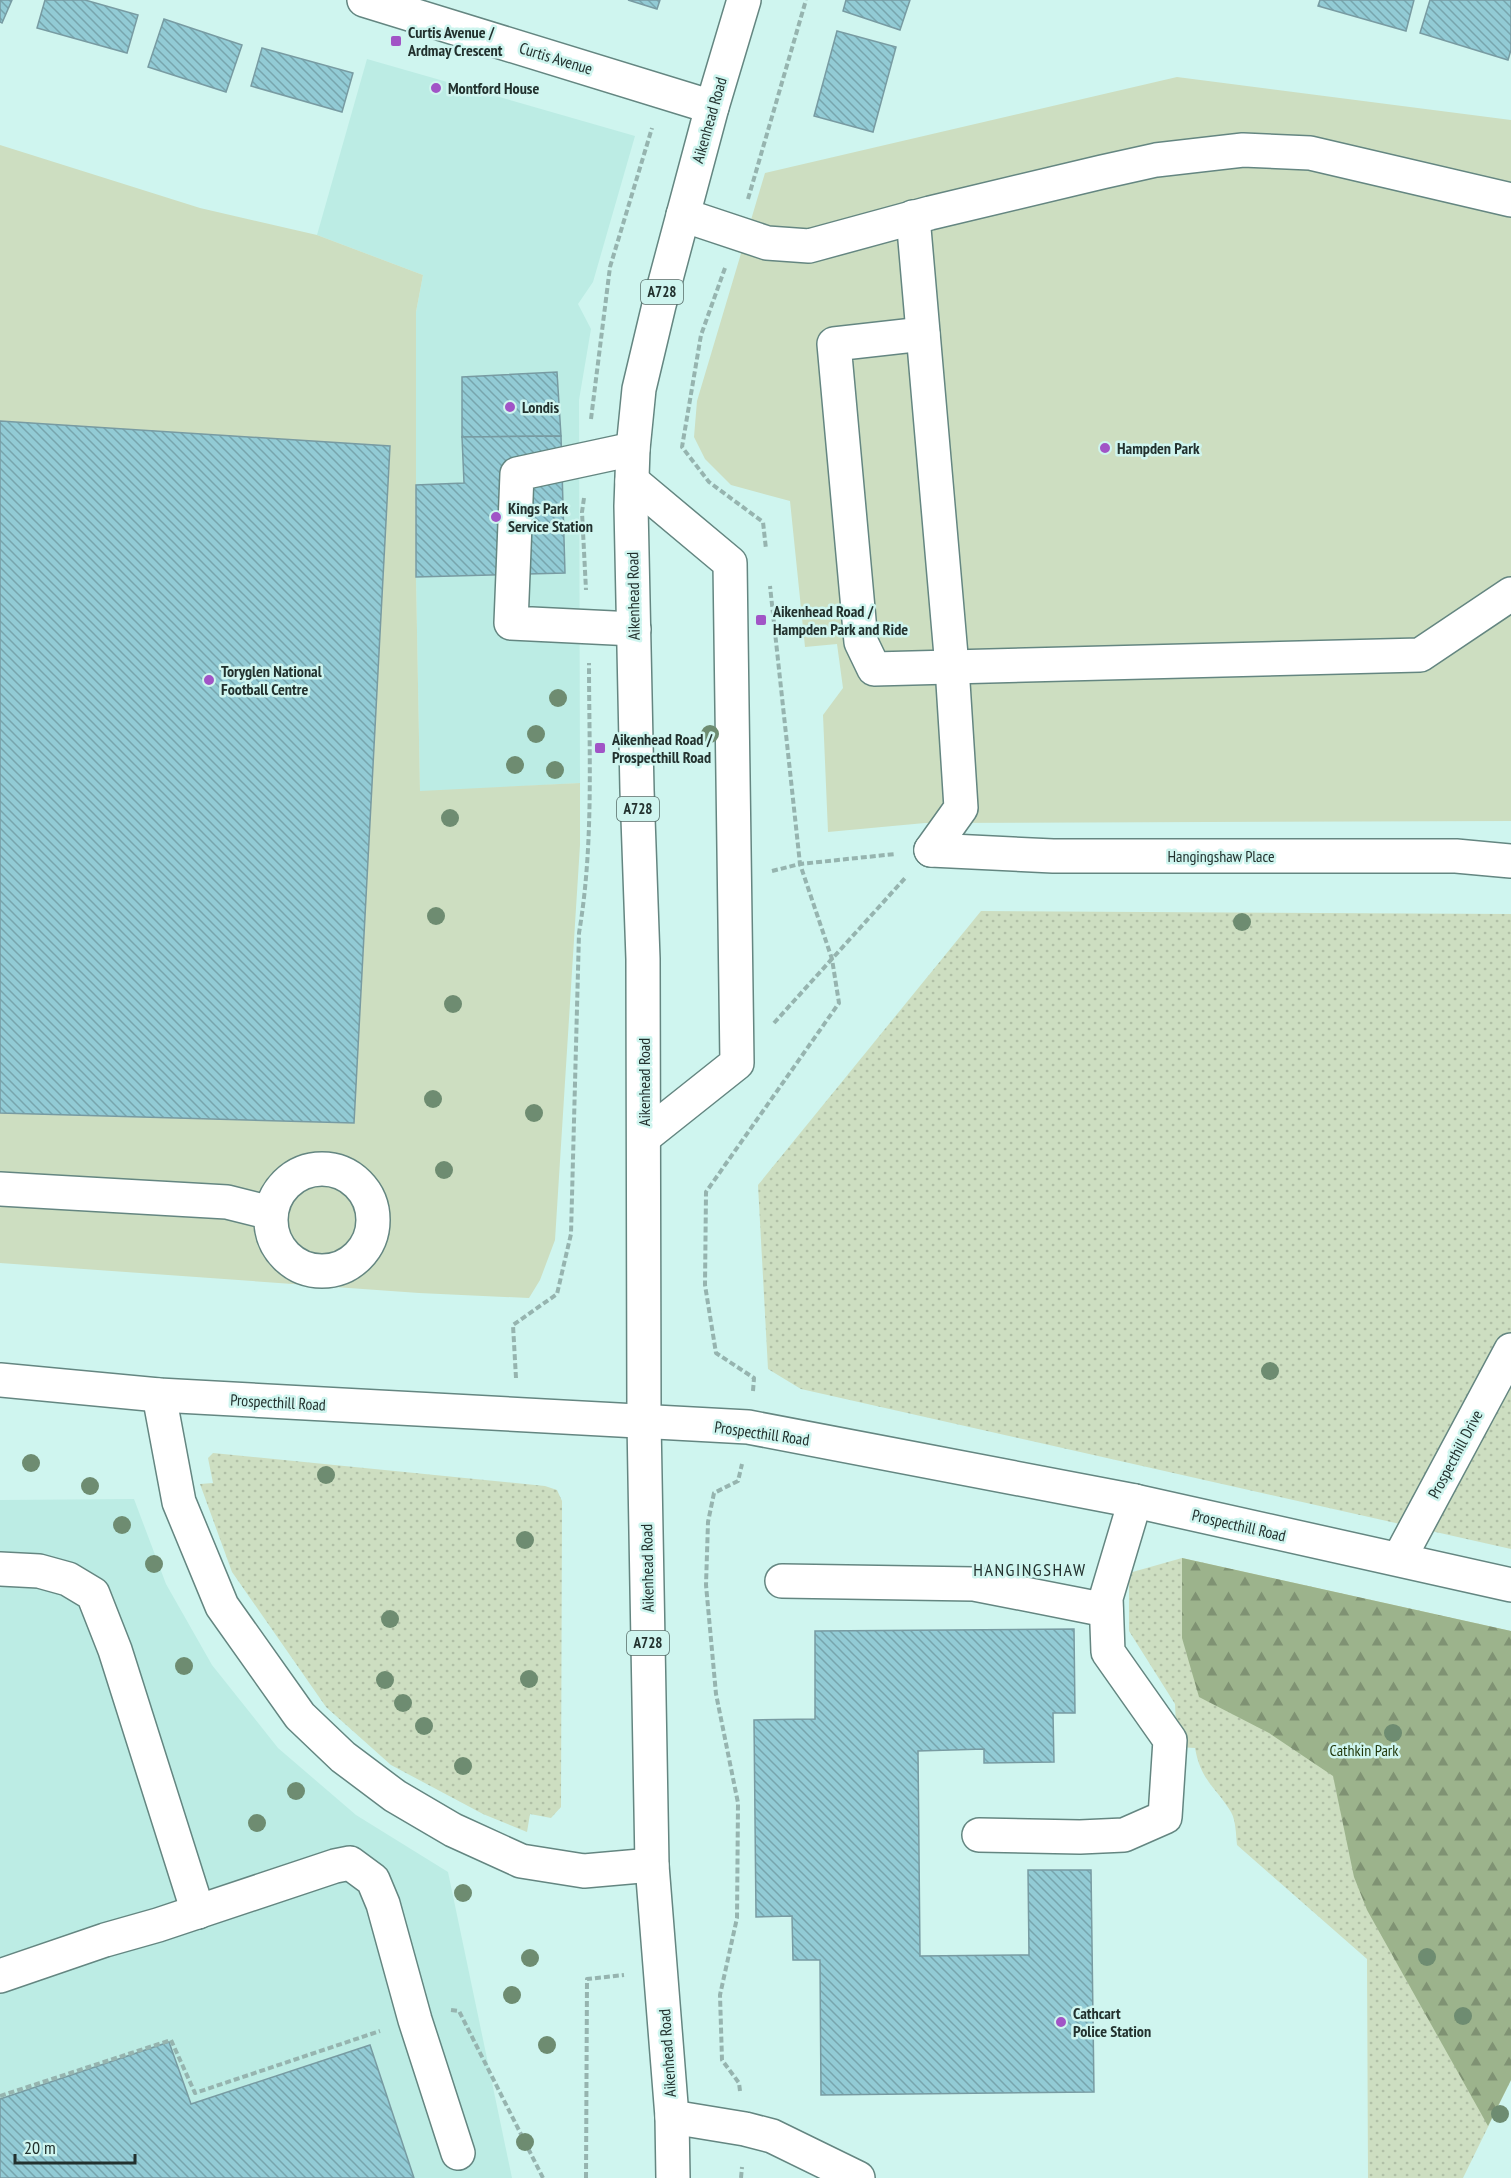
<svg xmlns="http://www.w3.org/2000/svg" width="1511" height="2178" font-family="'PT Sans Narrow',sans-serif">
  <defs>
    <pattern id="grass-dots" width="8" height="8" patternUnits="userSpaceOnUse" patternTransform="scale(1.5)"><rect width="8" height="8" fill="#cddec1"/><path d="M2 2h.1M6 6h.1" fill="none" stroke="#b0bfa6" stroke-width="1.8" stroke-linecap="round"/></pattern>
    <pattern id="forest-firs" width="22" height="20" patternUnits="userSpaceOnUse" patternTransform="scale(1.5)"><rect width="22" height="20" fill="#9cb38c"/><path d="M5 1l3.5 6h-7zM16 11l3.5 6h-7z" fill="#7f9273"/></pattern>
    <pattern id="building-back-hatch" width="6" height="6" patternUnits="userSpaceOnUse" patternTransform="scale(1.5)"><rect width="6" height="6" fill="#92cbd5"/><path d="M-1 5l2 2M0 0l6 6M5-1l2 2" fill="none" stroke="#77a5ad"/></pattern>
  </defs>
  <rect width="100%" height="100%" fill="#cff5ef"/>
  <!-- built -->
  <g fill="#bcece4">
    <polygon points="367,59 635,136 593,282 578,304 591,329 579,400 580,783 420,792 416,577 416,312 423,275 317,235"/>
    <polygon points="134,1499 166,1584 212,1665 278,1748 356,1815 448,1872 512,2178 0,2178 0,1500"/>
  </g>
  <!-- grass -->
  <g fill="url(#grass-dots)">
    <polygon points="981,911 1511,914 1511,1549 801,1389 768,1369 758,1185"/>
    <polygon points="213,1453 545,1486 557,1490 562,1501 561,1807 551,1818 530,1814 527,1832 483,1814 391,1765 326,1707 232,1572 200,1484 213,1483 208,1458"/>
    <path d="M1182,1558L1511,1631V2080L1463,2178H1368L1367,1959L1237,1845C1236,1835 1236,1821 1231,1812C1215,1786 1201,1781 1195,1748L1177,1747L1175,1704L1129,1631V1573Z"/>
  </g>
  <!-- forest -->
  <polygon fill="url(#forest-firs)" points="1182,1558 1511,1631 1511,2080 1488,2126 1367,1910 1354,1877 1333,1776 1269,1733 1199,1697 1182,1638"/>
  <!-- pitch -->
  <g fill="#cddec1">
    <polygon points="1177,77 1511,120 1511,821 925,823 828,832 823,715 843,688 837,644 805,647 790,501 731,485 705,459 694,437 697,401 765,173"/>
    <polygon points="0,145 200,208 317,235 423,275 416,312 416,577 420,791 580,783 580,845 555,1240 540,1280 529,1298 419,1293 0,1263"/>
  </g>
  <!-- building -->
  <g fill="url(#building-back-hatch)" stroke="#789ba2" stroke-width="1.5">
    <polygon points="0,0 12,0 2,23 0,22"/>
    <polygon points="45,0 85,0 138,15 127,53 37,28"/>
    <polygon points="628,0 660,0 657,9"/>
    <polygon points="846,0 910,0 900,30 843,11"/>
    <polygon points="1320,0 1414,0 1406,31 1318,6"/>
    <polygon points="1430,0 1511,0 1511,50 1508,60 1420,33"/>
    <polygon points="164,19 242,45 226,92 148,67"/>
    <polygon points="837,31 896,47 873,132 814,116"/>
    <polygon points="262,48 353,73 342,112 251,86"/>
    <polygon points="557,372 561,436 462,437 462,377"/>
    <polygon points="0,421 390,446 354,1123 0,1113"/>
    <polygon points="561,436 565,573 416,577 416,485 464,483 462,437"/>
    <polygon points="1074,1629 1075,1713 1053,1713 1054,1762 984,1763 984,1749 918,1751 920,1956 1029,1955 1028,1870 1091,1870 1094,2092 821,2095 820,1960 793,1960 792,1916 756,1917 754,1720 815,1719 815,1631"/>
    <polygon points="169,2042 191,2104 370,2045 414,2178 0,2178 0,2099"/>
  </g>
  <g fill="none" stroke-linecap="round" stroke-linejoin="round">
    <!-- minor casing -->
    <g stroke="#648681" stroke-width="36">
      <g id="minor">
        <polyline points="364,0 712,107"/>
        <polyline points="683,215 767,243 809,246 930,213 1102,172 1156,160 1243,150 1310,153 1511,200"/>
        <polyline points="913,217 952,667 961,808 931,850"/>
        <polyline points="923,334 834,344 861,642 874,669 1420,655 1511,594"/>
        <polyline points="633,449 517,474 511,623 634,629"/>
        <polyline points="632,481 730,563 737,1063 644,1137"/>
        <polyline points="931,850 1053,856 1456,856 1511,861"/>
        <circle cx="322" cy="1220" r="51"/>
        <polyline points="0,1189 227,1202 271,1213"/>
        <polyline points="1399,1559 1511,1350"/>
        <polyline points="0,1569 39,1571 68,1579 93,1594 115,1650 198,1912"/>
        <polyline points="782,1581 974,1584 1106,1610"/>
        <polyline points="979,1835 1080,1837 1124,1835 1165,1817 1170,1740 1108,1652 1106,1598 1135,1501"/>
        <polyline points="0,1976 105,1940 158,1925 335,1866 350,1863 373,1880 383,1904 415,2020 458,2153"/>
        <polyline points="672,2117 745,2129 772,2136 858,2178"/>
      </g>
    </g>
    <!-- major casing -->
    <g stroke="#648681" stroke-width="36">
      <g id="major">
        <polyline points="0,1380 159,1395 748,1427 1135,1501 1511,1585"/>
        <polyline points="159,1395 179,1502 222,1606 300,1716 343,1757 395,1796 453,1830 521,1861 584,1871 652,1865"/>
        <polyline points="673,2178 672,2117 652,1865 644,1421 643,959 637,790 631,506 633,449 639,389 659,305 712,107 744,0"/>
      </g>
    </g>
    <!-- path -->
    <g stroke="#96b4af" stroke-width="4" stroke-dasharray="6 3" stroke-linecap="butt">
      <polyline points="748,199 806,0"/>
      <polyline points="725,268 701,335 682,447 709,482 763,522 766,549"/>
      <polyline points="591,419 610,267 652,128"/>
      <polyline points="584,498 582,512 586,590"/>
      <polyline points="772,871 800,864 895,854"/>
      <polyline points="774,1023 906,877"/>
      <path d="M516,1378L513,1325L557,1294L571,1234L579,933C594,845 589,752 589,663"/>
      <polyline points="753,1391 754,1378 716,1353 705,1285 706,1192 839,1003 832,959 800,864 770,586"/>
      <polyline points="451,2010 459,2011 543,2178"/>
      <polyline points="740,2091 739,2083 722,2060 720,1995 737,1918 738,1803 716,1694 706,1585 708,1522 714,1493 738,1481 742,1464"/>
      <polyline points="0,2096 171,2040 195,2093 380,2031"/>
      <polyline points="586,2178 587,1979 624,1975"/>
      <polyline points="741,2178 742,2167"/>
    </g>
    <!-- minor -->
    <use href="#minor" stroke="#fff" stroke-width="33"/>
    <!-- major -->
    <use href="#major" stroke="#fff" stroke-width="33"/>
  </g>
  <!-- trees -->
  <g fill="#6e8c71">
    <circle cx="558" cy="698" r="9"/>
    <circle cx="536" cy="734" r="9"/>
    <circle cx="710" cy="734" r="9"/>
    <circle cx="515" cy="765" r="9"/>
    <circle cx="555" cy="770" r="9"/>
    <circle cx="450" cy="818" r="9"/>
    <circle cx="436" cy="916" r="9"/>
    <circle cx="1242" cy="922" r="9"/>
    <circle cx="453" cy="1004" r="9"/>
    <circle cx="433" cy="1099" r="9"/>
    <circle cx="534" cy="1113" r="9"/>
    <circle cx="444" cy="1170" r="9"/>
    <circle cx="1270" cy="1371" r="9"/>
    <circle cx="31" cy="1463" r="9"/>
    <circle cx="326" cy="1475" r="9"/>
    <circle cx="90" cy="1486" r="9"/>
    <circle cx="122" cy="1525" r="9"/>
    <circle cx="525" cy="1540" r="9"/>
    <circle cx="154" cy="1564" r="9"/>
    <circle cx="390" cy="1619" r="9"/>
    <circle cx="184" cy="1666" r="9"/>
    <circle cx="529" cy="1679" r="9"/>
    <circle cx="385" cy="1680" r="9"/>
    <circle cx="403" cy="1703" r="9"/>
    <circle cx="424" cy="1726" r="9"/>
    <circle cx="1393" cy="1733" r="9"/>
    <circle cx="463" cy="1766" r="9"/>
    <circle cx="296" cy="1791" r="9"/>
    <circle cx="257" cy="1823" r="9"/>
    <circle cx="463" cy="1893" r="9"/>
    <circle cx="1427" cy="1957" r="9"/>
    <circle cx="530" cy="1958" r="9"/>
    <circle cx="512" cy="1995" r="9"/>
    <circle cx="1463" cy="2016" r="9"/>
    <circle cx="547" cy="2045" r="9"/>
    <circle cx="1500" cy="2114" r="9"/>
    <circle cx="525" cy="2142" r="9"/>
  </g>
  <!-- markers -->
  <g fill="#a154c6" stroke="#cff5ef" stroke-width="2">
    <rect x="390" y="35" width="12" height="12" rx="3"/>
    <circle cx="436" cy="88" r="6"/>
    <circle cx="510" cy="407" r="6"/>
    <circle cx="1105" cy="448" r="6"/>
    <circle cx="496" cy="517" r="6"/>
    <rect x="755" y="614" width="12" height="12" rx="3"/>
    <circle cx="209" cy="680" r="6"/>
    <rect x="594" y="742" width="12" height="12" rx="3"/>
    <circle cx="1061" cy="2022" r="6"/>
  </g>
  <g text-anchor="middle" stroke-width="5" stroke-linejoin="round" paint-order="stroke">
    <!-- shield labels -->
    <g fill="#cff5ef" stroke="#566c68" stroke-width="1.5">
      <rect x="641" y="280" width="42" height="24" rx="4.5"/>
      <rect x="617" y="797" width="42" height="24" rx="4.5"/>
      <rect x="627" y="1631" width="42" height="24" rx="4.5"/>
    </g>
    <g font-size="15" font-weight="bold" fill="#22312e">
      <text x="662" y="297">A728</text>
      <text x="638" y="814">A728</text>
      <text x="648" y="1648">A728</text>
    </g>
    <!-- poi labels -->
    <g font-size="16" font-weight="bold" fill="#22312e" stroke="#cff5ef" text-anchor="start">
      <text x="408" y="38">Curtis Avenue /<tspan x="408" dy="18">Ardmay Crescent</tspan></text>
      <text x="448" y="94">Montford House</text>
      <text x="522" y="413">Londis</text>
      <text x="1117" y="454">Hampden Park</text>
      <text x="508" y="514">Kings Park<tspan x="508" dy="18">Service Station</tspan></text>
      <text x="773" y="617">Aikenhead Road /<tspan x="773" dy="18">Hampden Park and Ride</tspan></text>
      <text x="221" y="677">Toryglen National<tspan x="221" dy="18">Football Centre</tspan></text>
      <text x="612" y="745">Aikenhead Road /<tspan x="612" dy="18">Prospecthill Road</tspan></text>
      <text x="1073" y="2019">Cathcart<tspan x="1073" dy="18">Police Station</tspan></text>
    </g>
    <!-- street labels -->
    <g font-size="16" fill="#22312e" stroke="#cff5ef">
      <text transform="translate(556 58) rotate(17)" y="6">Curtis Avenue</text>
      <text transform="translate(709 120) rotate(-74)" y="6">Aikenhead Road</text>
      <text transform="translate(633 596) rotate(-91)" y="6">Aikenhead Road</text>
      <text x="1221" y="862">Hangingshaw Place</text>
      <text transform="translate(644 1082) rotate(-90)" y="6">Aikenhead Road</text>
      <text transform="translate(278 1402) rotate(3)" y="6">Prospecthill Road</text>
      <text transform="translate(762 1433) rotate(8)" y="6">Prospecthill Road</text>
      <text transform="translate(1455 1454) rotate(-62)" y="6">Prospecthill Drive</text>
      <text transform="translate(1239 1525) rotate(13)" y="6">Prospecthill Road</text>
      <text transform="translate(647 1568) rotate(-91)" y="6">Aikenhead Road</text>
      <text transform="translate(667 2053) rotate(-94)" y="6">Aikenhead Road</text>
    </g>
    <!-- park labels -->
    <g font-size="16" fill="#1f360a" stroke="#cff5ef">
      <text x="1364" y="1756">Cathkin Park</text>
    </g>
    <!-- neighbourhood labels -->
    <g font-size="18" letter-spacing="1.5" fill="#22312e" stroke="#cff5ef">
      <text x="1030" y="1576">HANGINGSHAW</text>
    </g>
  </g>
  <!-- scale -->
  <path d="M15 2154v9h120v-9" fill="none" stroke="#22312e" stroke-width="3"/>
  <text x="24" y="2154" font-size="18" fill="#22312e" stroke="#cff5ef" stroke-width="4.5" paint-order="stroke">20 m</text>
</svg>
